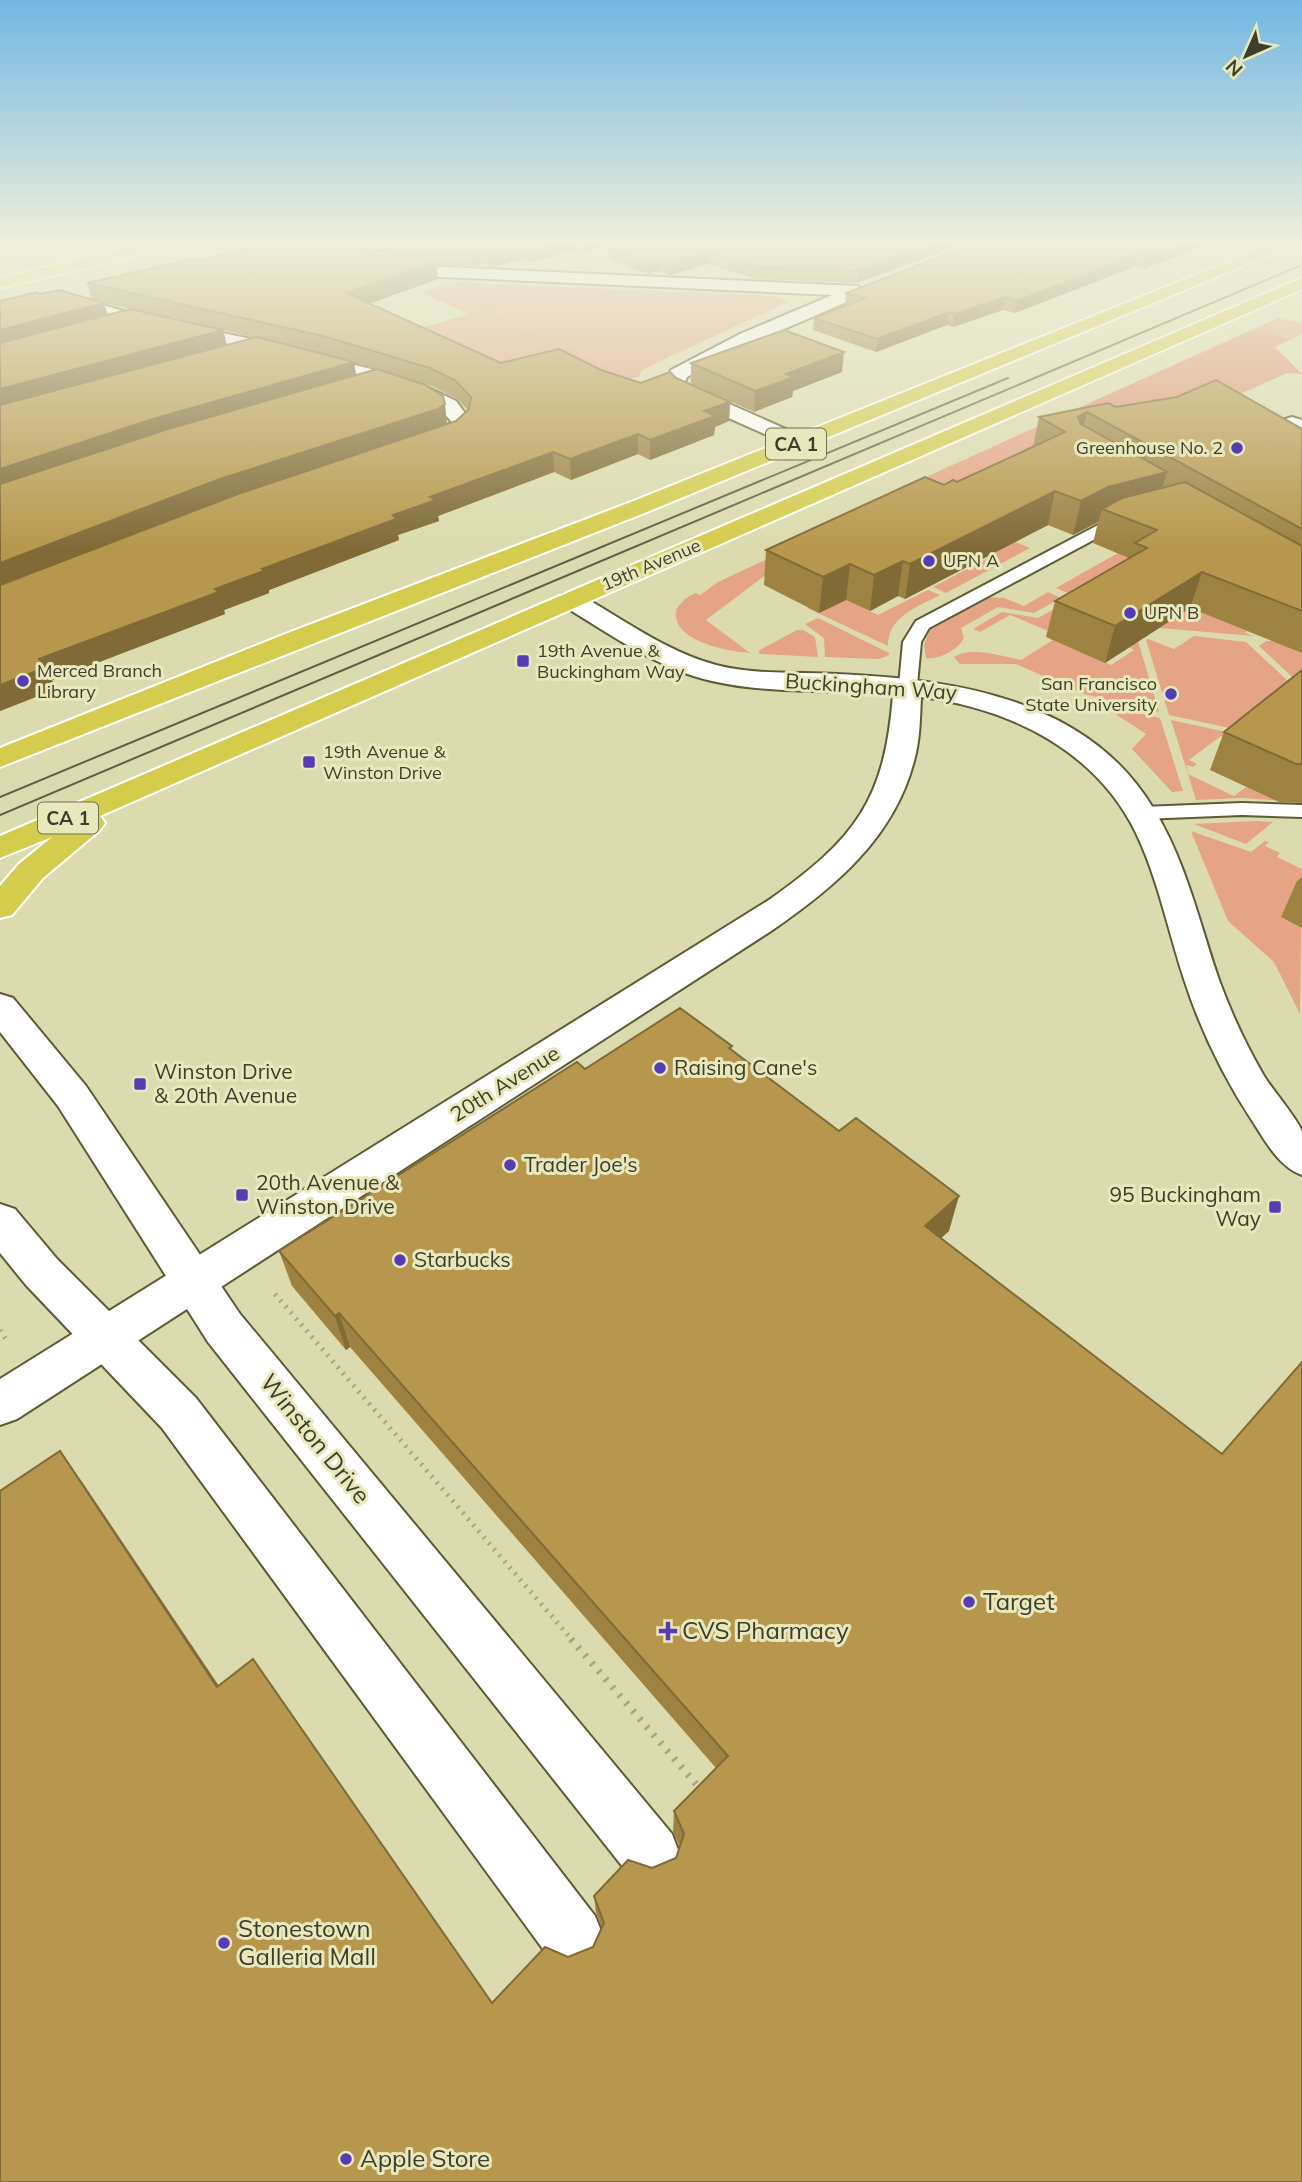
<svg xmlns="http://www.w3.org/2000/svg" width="1302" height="2182" font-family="Mulish,sans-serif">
  <rect width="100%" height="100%" fill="#dcdbaf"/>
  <!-- green -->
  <g fill="#e5a486">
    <polygon points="453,282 775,296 788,302 671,356 643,370 637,377 510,411 359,346 469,314 422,293"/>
    <polygon points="1278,318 1302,323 1302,334 1292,339 1256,328"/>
    <path d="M1065,414L1100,435L784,561L706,620L750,653C728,652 667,640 677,608L685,599L695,593L700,595L718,582L836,527L869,503Z"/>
    <polygon points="976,526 1030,548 946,593 933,587 988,558 947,540"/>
    <polygon points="1134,544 1150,550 1070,594 1056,588"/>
    <path d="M928,590L940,595C918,607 888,616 888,646L807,608L834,594L878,615Z"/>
    <path d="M1048,592L1061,598L1034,613L998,607L961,628L964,638C958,650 939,660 926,658L924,644L930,630L989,597L1004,598L1024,606Z"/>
    <polygon points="1069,601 1053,633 1010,615 980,632 973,629 1002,612 1038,618"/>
    <polygon points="1185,606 1247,631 1245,633 1254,636 1159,628"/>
    <polygon points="818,618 889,653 889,655 879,659 825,657 824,638 805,624"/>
    <polygon points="797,630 803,630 815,637 818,657 760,654 758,651"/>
    <polygon points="1194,636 1246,642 1302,694 1253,733 1169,715 1146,640 1148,639 1174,649"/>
    <path d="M1053,640L1111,665L1134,650L1129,647L1138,641L1159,712L1084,694L1016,664H960L954,657C972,646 1000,656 1021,660Z"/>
    <polygon points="1266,641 1274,641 1302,653 1302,686 1259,646"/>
    <polygon points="1100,704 1160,718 1183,791 1172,792 1132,749 1146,734"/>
    <polygon points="1171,720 1254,738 1279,762 1221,736 1189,760 1197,764 1193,767 1186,765 1188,774 1234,796 1246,787 1302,802 1241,798 1196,800"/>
    <polygon points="1256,821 1273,822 1246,844 1194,824"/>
    <polygon points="1191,831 1251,852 1265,841 1269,842 1265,846 1280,853 1277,857 1302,869 1300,1014 1274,962 1228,921"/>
  </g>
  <!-- forest -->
  <polygon fill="#df9674" points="1256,328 1292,339 1275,347 1302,374 1287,373 1238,395 1065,414"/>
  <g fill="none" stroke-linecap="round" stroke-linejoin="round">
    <!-- service casing -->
    <g stroke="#5d5b34" stroke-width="4">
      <g id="service">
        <polygon points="1129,516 1135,518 1137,521 1135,524 1112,530 929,628 921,642 917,685 915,689 901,689 899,685 903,642 916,621 1100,524"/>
        <polygon points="1242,803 1302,805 1302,817 1242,815 1142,819 1135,818 1131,813 1135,808 1142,807"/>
      </g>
    </g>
    <!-- minor casing -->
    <g stroke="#5d5b34" stroke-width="4">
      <g id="minor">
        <polygon points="323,244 346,244 389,261 421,266 857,286 866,291 863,295 754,342 687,377 685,382 691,387 806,438 809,443 806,448 798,449 677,395 665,383 671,370 740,334 832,295 421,276 379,269"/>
        <path d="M58,292L137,315L256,340L375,370L423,385L456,401L471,421C466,441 433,454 414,450L411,445C421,432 443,438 451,421C413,373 200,341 133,325C106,319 79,310 52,301L49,297L52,293Z"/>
        <polygon points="1292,417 1302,420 1302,435 1295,433 1282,423 1285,419"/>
        <path d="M571,592L580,595C623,619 667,652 716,665C754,675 798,672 837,674C953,679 1087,698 1153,808C1186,861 1199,922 1219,980C1231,1013 1246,1045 1264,1076C1271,1088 1300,1122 1302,1132C1302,1145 1302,1161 1302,1175C1279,1167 1266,1142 1253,1122C1224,1078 1200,1029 1184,979C1168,930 1158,879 1136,833C1096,750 1009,708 921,697C920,718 920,740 914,761C894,838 834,888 771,931L17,1419L0,1425V1379L769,900C855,839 885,801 893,694C827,689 747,696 685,673C641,657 602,629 562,605L558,600L562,595Z"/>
      </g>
    </g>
    <!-- tertiary casing -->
    <g stroke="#5d5b34" stroke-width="4">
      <g id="tertiary">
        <polygon points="0,994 13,998 86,1086 240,1314 672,1834 680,1855 672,1876 651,1884 630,1876 208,1342 58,1106 0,1032"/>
        <polygon points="0,1204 15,1209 57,1259 196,1398 595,1916 604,1938 595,1960 573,1969 551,1960 162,1428 26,1285 0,1253"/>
      </g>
    </g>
    <!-- primary casing -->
    <g stroke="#fff" stroke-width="4">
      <polygon id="primary" points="145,244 175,244 173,247 0,288 0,278"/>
    </g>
    <!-- trunk casing -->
    <g stroke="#fff" stroke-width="4">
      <g id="trunk">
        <polygon points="1273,244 1296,244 647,512 0,767 0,748 293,631 631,502"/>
        <polygon points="1302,278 1302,289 100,816 105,823 100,830 43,878 12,915 0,918 0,886 19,864 52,837 0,858 0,836"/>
      </g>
    </g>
    <!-- path-far2 -->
    <g stroke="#a7a683" stroke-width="2" stroke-dasharray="1 2.5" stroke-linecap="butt">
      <polyline points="485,308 508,326 627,376"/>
      <polyline points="621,378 640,376"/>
    </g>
    <!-- path-far1 -->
    <g stroke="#a7a683" stroke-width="5" stroke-dasharray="2 6" stroke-linecap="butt">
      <polyline points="275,1294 573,1641"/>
      <polyline points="0,1330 7,1341"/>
    </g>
    <!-- path -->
    <polyline stroke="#a7a683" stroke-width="7" stroke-dasharray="2.5 8" stroke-linecap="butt" points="571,1639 702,1791"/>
    <!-- service -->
    <use href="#service" fill="#fff" fill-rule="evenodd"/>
    <!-- minor -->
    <use href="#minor" fill="#fff" fill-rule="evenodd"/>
    <!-- tertiary -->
    <use href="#tertiary" fill="#fff" fill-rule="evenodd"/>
    <!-- primary -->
    <use href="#primary" fill="#dfd979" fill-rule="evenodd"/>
    <!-- trunk -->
    <use href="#trunk" fill="#d4cc4c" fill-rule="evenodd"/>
    <!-- tram -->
    <g stroke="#5e5e47" stroke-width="2">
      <polyline points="0,797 1008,378"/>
      <polyline points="0,815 1302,265"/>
    </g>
  </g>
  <!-- wall -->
  <g fill="#9d8242" fill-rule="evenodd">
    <path d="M268,244H610L587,253L578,249L531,262L522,259L491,268L482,264L473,267L436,264L438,279L369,304L501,363L601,370L641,383L676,378L730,402L729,421L715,427L714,435L650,460L638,454L571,480L554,472L438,516L439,521L398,535L399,540L269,590V593L224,610L225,614L52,680L56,689L0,711V301L92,299L87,283L201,260ZM359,247L400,258L376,255ZM104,303L165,317L108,315ZM223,330L255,338L227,345ZM354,363L377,370L356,375ZM392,374L432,386L457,399L468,410L456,421L445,425L447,423Z"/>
    <polygon points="620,244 962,244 857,283 756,279 707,264 670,275 659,271 648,274 609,260 609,249"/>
    <polygon points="974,244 1209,244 1143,269 1134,267 1015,313 1003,310 953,327 947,325 876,352 813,330 814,318 845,305 846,293"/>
    <polygon points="691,363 842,372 793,391 792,397 754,412 691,384"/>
    <polygon points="1116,407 1302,429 1302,653 1190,608 1105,663 1046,637 1055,601 1129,558 1093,543 1098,522 1073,535 1048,525 905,599 898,596 870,611 846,600 819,613 764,585 766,550 944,485 957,482 1033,447 1039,417"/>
    <polygon points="1302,670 1302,803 1279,802 1210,770 1224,732"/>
    <polygon points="1302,877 1302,928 1281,917 1297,881"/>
    <polygon points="732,1046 731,1050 949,1231 941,1238 1302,2182 0,2182 82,1482 219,1686 492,2003 568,1957 593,1947 602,1928 596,1913 594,1896 652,1868 676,1858 680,1847 673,1832 674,1811 716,1768 350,1347 346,1350 292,1286 279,1251 585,1069"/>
  </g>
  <!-- shaded-wall -->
  <g fill="#806a36">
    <polygon points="554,244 578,244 578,249 531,262 530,251"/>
    <polygon points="587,244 610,244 587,253"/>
    <polygon points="933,244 962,244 857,283 858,271"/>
    <polygon points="1181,244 1209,244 1143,269 1146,257"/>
    <polygon points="522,247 522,259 491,268 490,256"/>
    <polygon points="481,252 482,264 473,267 472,256"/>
    <polygon points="708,253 707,264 670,275 671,263"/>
    <polygon points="1137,255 1134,267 1015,313 1017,301"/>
    <polygon points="659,259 659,271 648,274 648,262"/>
    <polygon points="436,262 438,279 348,311 346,293"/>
    <polygon points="1005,297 1003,310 953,327 955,314"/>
    <polygon points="104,303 109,321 0,350 0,330"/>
    <polygon points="949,312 947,325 876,352 877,339"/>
    <polygon points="223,330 227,348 0,410 0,389"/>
    <polygon points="844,352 842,372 793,391 792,397 754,412 755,391 786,374"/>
    <polygon points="354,362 357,381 0,492 0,469 156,418"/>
    <polygon points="730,402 729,421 715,427 714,435 650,460 650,440 704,411"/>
    <polygon points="445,404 447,423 441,429 0,588 0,563 220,479"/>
    <polygon points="1087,412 1079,444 1078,417"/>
    <polygon points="638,434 638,454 571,480 570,459"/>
    <polygon points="553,452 554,472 438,516 439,521 398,535 399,540 269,590 269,593 224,610 225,614 52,680 56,689 0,711 0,685 39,659 215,589 393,515 430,497"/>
    <polygon points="1167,472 1157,506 1102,509 1098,522 1073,535 1081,501 1108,487"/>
    <polygon points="1055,491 1048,525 905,599 910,564"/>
    <polygon points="903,561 898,596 870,611 874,575"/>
    <polygon points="850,564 846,600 819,613 823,577"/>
    <polygon points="1202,572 1190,608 1105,663 1115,626"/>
    <polygon points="959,1196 949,1231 916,1260 925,1226"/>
    <polygon points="339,1313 350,1347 346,1350 335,1316"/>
    <polygon points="60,1451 82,1482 236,1712 217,1687"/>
  </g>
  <!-- building -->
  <g fill="#b7974d" stroke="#806a36" stroke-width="2">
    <polygon points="268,244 353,244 376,255 436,262 346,293 501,363 559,349 601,370 641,383 670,372 676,378 730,402 704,411 715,416 650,440 638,434 570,459 553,452 430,497 436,500 393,515 396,519 262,569 264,571 215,589 219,592 39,659 47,667 0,685 0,585 238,494 456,421 469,409 471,397 455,380 430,368 323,336 87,283 192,259 201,260"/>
    <polygon points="392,244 554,244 530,251 522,247 490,256 481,252 472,256 417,251"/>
    <polygon points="620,244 933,244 858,271 757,267 708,253 671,263 659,259 648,262 609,249"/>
    <polygon points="973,244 1181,244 1146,257 1137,255 1017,301 1005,297 955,314 949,312 877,339 814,318 865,298 846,293"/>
    <polygon points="59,290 104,303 0,330 0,301 37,292 40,294"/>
    <polygon points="130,309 223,330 0,389 0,343"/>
    <polygon points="784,330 844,352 786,374 794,377 755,391 691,363"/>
    <polygon points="257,337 354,362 156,418 0,469 0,405"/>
    <polygon points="377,369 425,385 443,396 445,404 438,409 220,479 0,563 0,484 168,429"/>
    <polygon points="1216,380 1302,429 1302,529 1087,412 1078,417 1081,424 1167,472 1108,487 1081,501 1055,491 910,564 903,561 874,575 850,564 823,577 766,550 925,477 944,485 953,480 957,482 1065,432 1039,417 1108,403 1116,407 1177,397"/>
    <polygon points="1185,482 1302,546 1302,611 1202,572 1115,626 1055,601 1147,548 1135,543 1157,530 1102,509 1122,498"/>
    <polygon points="1302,670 1302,764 1296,764 1224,732"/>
    <polygon points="680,1008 732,1046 729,1048 839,1131 856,1118 959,1196 925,1226 1222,1454 1302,1362 1302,2182 0,2182 0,1491 60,1451 217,1687 253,1659 492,2003 545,1947 568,1957 593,1947 604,1923 594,1896 628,1860 652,1868 676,1858 684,1834 674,1811 728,1756 339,1313 335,1316 279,1251 577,1062 585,1069"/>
  </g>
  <!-- sky -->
  <linearGradient id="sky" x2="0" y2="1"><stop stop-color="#72b7e4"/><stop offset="0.44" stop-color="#efefdb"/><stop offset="1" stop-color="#efefdb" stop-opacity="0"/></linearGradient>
  <rect width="1302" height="550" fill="url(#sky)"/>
  <!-- markers -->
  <g fill="#543cb4" stroke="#e9e8bc" stroke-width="2.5">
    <circle cx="1237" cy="448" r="7"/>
    <circle cx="929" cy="561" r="7"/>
    <circle cx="1130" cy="613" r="7"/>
    <rect x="516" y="654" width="14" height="14" rx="3.5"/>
    <circle cx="23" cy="681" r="7"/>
    <circle cx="1171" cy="694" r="7"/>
    <rect x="302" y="755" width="14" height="14" rx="3.5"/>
    <circle cx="660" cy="1068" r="7"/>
    <rect x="133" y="1077" width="14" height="14" rx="3.5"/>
    <circle cx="510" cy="1165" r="7"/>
    <rect x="235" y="1188" width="14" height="14" rx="3.5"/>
    <rect x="1268" y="1200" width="14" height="14" rx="3.5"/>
    <circle cx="400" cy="1260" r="7"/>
    <circle cx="969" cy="1602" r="7"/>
    <path d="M664.5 1620.5h7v7h7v7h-7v7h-7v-7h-7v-7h7z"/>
    <circle cx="224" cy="1943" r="7"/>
    <circle cx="346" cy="2159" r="7"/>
  </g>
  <g text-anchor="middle" stroke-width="6" stroke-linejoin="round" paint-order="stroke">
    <!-- far-poi labels -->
    <g font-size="18" fill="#3e3e2c" stroke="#e9e8bc" text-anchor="start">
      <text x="1223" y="454" text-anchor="end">Greenhouse No. 2</text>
      <text x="943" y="567">UPN A</text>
      <text x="1144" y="619">UPN B</text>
      <text x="537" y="657">19th Avenue &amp;<tspan x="537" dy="21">Buckingham Way</tspan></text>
      <text x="37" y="677">Merced Branch<tspan x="37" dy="21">Library</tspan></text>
      <text x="1157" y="690" text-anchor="end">San Francisco<tspan x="1157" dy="21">State University</tspan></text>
      <text x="323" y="758">19th Avenue &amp;<tspan x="323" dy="21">Winston Drive</tspan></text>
    </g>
    <!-- far-street labels -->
    <g font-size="18" fill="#3e3e2c" stroke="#e9e8bc">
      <text transform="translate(651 565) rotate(-23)" y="6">19th Avenue</text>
    </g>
    <!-- shield labels -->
    <g fill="#e9e8bc" stroke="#717157" stroke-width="2">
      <rect x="766" y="428.5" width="60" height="31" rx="5"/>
      <rect x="38" y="802.5" width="60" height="31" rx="5"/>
    </g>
    <g font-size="19" font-weight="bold" fill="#3e3e2c">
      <text x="796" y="451">CA 1</text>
      <text x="68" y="825">CA 1</text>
    </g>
    <!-- street labels -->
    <g font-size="21" fill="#3e3e2c" stroke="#e9e8bc">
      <text transform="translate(871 687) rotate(4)" y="7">Buckingham Way</text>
      <text transform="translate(505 1084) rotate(-32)" y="7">20th Avenue</text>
    </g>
    <!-- poi labels -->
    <g font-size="21" fill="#3e3e2c" stroke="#e9e8bc" text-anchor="start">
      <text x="674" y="1075">Raising Cane's</text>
      <text x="154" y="1079">Winston Drive<tspan x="154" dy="24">&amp; 20th Avenue</tspan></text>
      <text x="524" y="1172">Trader Joe's</text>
      <text x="256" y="1190">20th Avenue &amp;<tspan x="256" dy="24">Winston Drive</tspan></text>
      <text x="1261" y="1202" text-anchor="end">95 Buckingham<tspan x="1261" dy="24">Way</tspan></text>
      <text x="414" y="1267">Starbucks</text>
    </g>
    <!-- near-street labels -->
    <g font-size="24" fill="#3e3e2c" stroke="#e9e8bc">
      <text transform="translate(315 1439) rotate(51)" y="8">Winston Drive</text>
    </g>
    <!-- near-poi labels -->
    <g font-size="24" fill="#3e3e2c" stroke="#e9e8bc" text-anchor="start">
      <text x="983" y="1610">Target</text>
      <text x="682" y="1639">CVS Pharmacy</text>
      <text x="238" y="1937">Stonestown<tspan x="238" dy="28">Galleria Mall</tspan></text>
      <text x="360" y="2167">Apple Store</text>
    </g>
  </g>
  <!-- north arrow -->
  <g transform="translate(1246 56) rotate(225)" stroke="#e9e8bc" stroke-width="5" paint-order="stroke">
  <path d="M0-5L12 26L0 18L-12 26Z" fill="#3e3e2c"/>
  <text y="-10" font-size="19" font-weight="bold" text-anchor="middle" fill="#3e3e2c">N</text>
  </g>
</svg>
